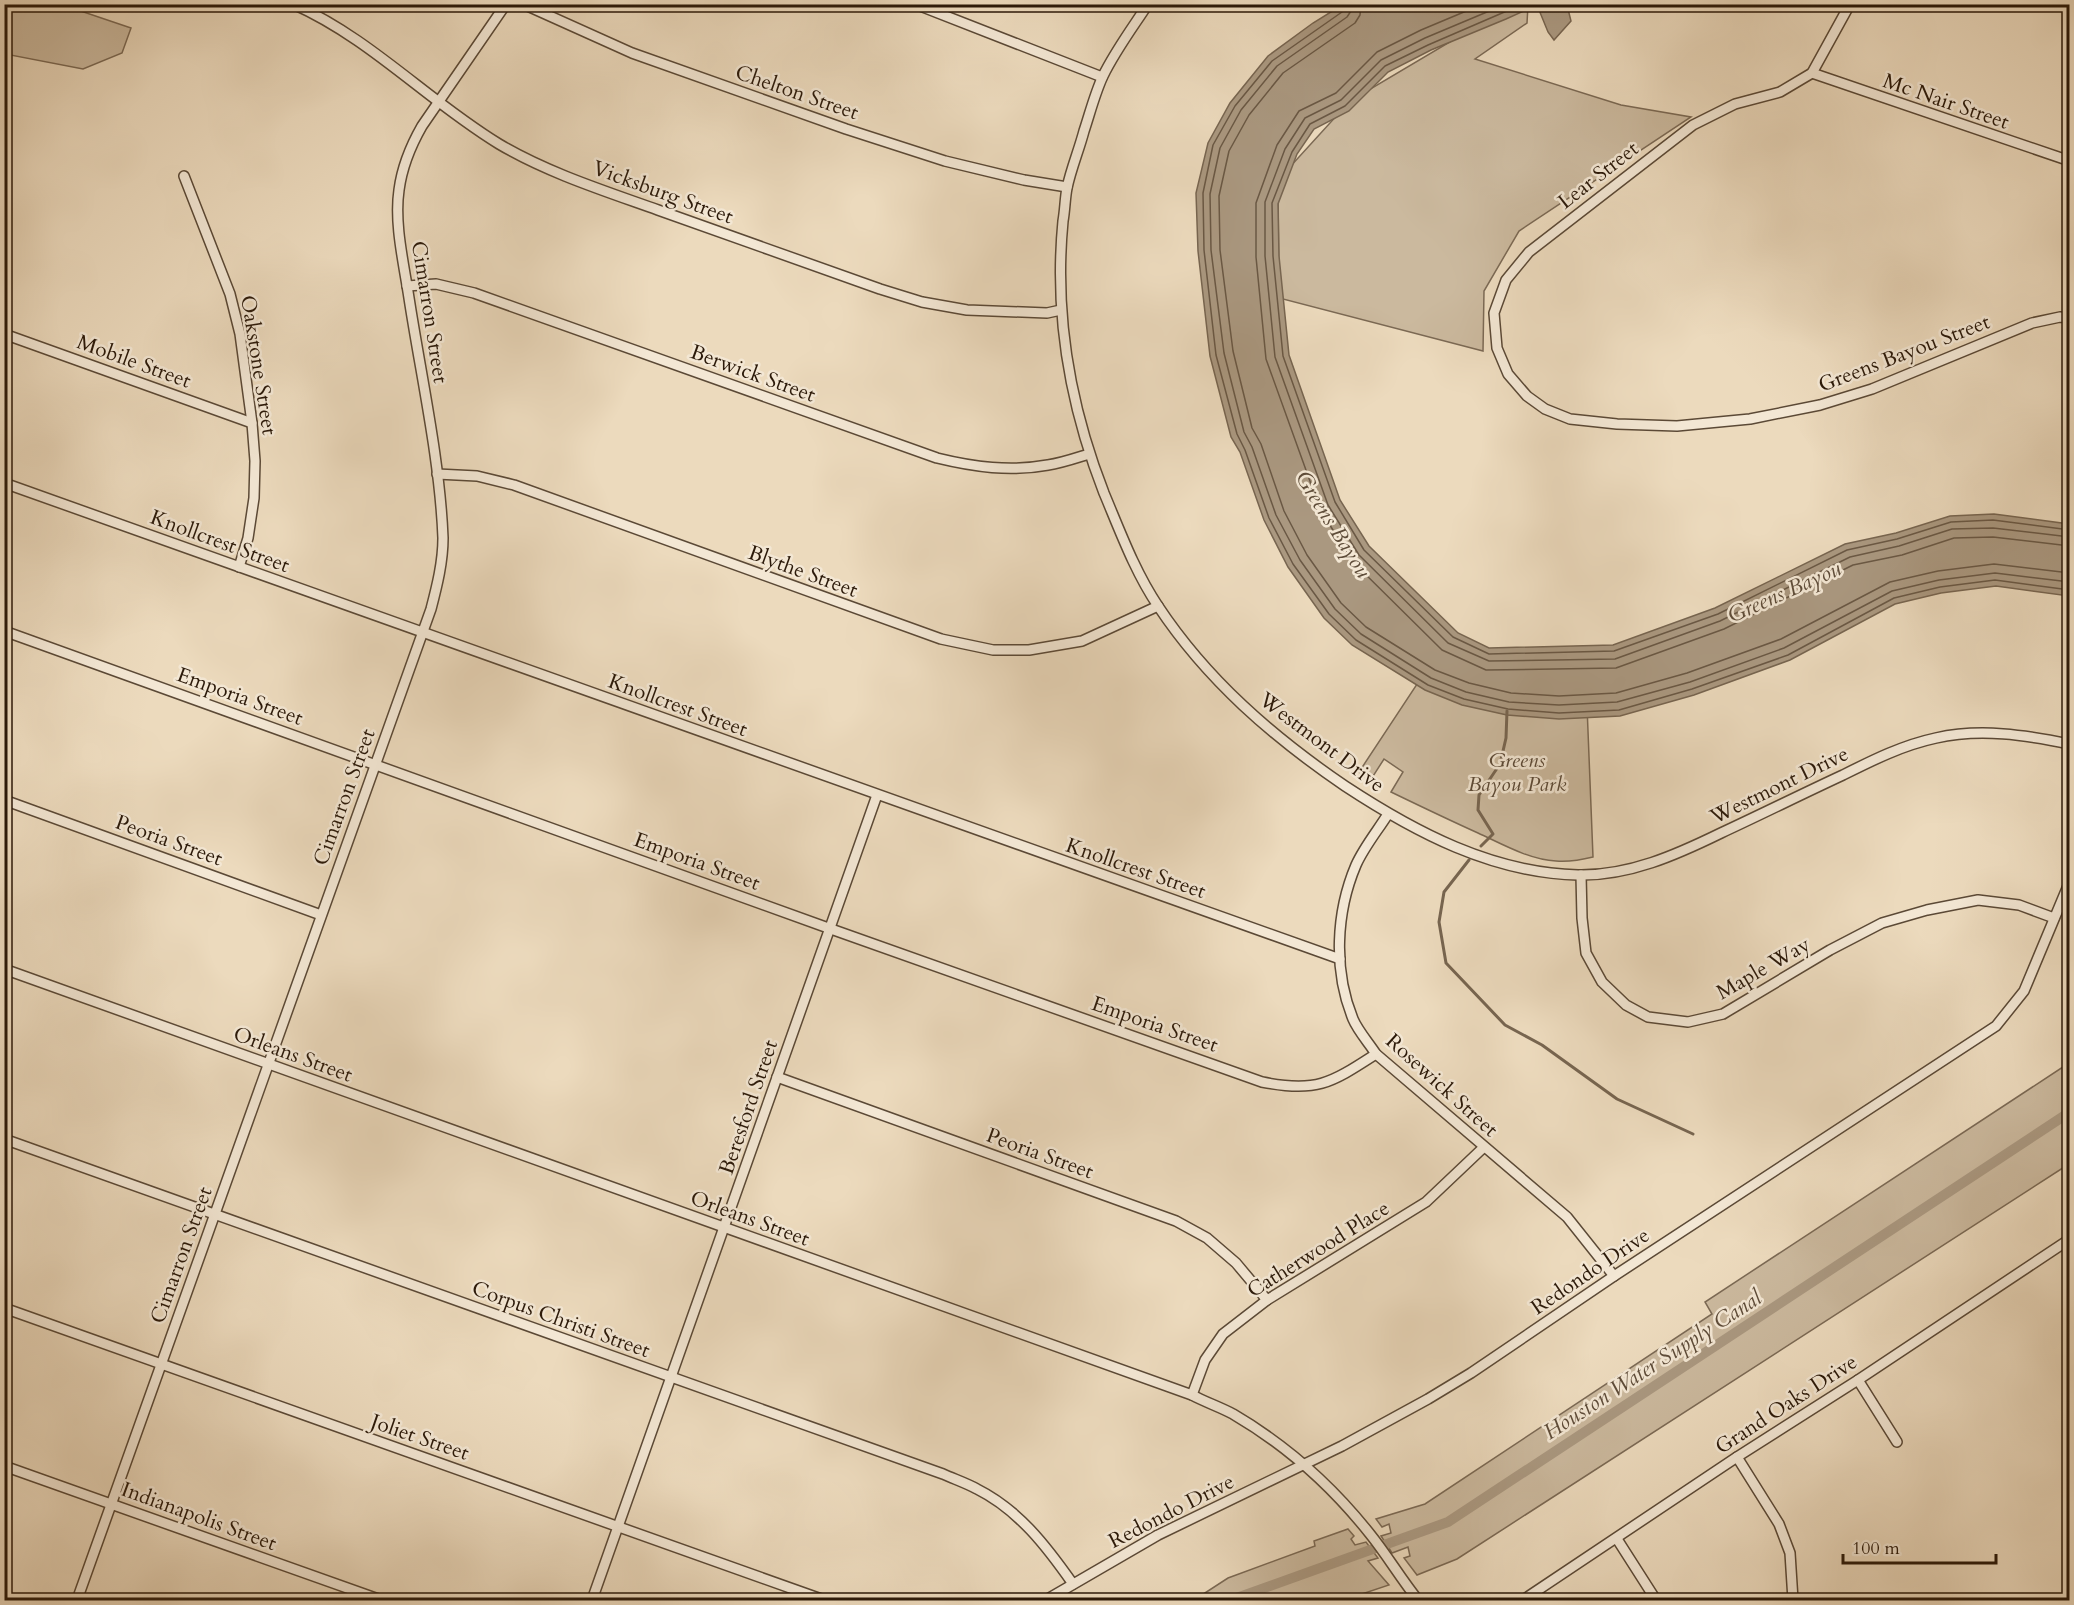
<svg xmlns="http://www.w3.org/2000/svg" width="2074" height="1605" font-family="Cardo,serif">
  <rect width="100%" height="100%" fill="#ecdabd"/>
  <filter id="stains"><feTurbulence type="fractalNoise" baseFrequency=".00333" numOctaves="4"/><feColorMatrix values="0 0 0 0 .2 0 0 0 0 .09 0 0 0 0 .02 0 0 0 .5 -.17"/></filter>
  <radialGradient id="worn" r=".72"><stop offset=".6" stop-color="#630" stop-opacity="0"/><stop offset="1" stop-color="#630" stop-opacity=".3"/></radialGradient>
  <!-- green -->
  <g fill="#cbb99e" stroke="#7b6954" stroke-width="1.5">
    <polygon points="4,5 63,5 131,28 122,53 83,69 5,54"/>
    <polygon points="1512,5 1528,5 1527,23 1475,59 1621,105 1691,117 1519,231 1484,291 1483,351 1279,298 1278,180 1350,101"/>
    <path d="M1423,675L1587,706L1593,857C1581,860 1569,862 1556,861C1530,860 1502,844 1478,833C1449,820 1420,806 1391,792L1403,772L1384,759L1370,781L1359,772Z"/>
    <polygon points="2069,1063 2069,1164 1457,1559 1417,1575 1404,1558 1410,1556 1408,1547 1392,1553 1381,1536 1391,1533 1389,1524 1382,1527 1376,1519 1425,1504 1712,1314 1705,1302"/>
    <polygon points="1348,1529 1354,1536 1351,1539 1355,1545 1366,1542 1378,1558 1368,1561 1389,1585 1344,1600 1194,1600 1228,1578 1315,1546 1314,1541"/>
  </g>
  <!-- water -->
  <g fill="#aa9880" stroke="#776550" stroke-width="1.5">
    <polygon points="1342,5 1537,5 1506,19 1431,50 1388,72 1349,111 1314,129 1297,154 1278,204 1279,256 1289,355 1340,500 1369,546 1458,633 1489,648 1613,645 1715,608 1845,544 1896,533 1950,516 1994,514 2069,524 2069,596 1996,586 1941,593 1895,604 1790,660 1694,695 1620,716 1559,719 1507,715 1462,705 1425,690 1352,645 1324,618 1288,567 1264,520 1240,452 1231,437 1210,356 1198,251 1196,193 1208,143 1230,103 1268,56 1313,23"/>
    <polygon points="1537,5 1567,5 1571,21 1554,40 1548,32"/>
  </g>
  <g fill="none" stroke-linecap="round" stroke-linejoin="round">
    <!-- shore -->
    <g stroke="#6a5844" stroke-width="1.5">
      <polyline points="1345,4 1342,12 1272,61 1235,106 1213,145 1203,193 1204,250 1216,355 1237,434 1245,450 1269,518 1293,564 1329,614 1356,640 1428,685 1464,699 1508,709 1559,713 1619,710 1692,689 1788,655 1894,598 1940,587 1995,580 2070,590"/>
      <polyline points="1352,4 1351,11 1347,17 1277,66 1241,110 1220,148 1210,194 1211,250 1224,353 1244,432 1252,447 1276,515 1300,560 1335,609 1361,634 1431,678 1466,692 1509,702 1559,705 1617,702 1690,682 1784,648 1892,591 1939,580 1995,573 2070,582"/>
      <polyline points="1361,4 1360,15 1355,23 1283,73 1249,115 1229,151 1219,196 1220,250 1233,351 1252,428 1261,444 1284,511 1307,555 1341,603 1366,627 1435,670 1469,683 1511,693 1559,696 1616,693 1687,673 1781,639 1890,582 1938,571 1994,564 2070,573"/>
      <polyline points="1483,4 1421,30 1377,52 1336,93 1299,111 1277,145 1256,203 1256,257 1266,359 1320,509 1352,561 1442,650 1486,670 1616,668 1724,629 1853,565 1902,555 1954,538 1993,537 2070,546"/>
      <polyline points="1506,4 1425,38 1381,60 1341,100 1305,118 1285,149 1265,202 1265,256 1275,357 1328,505 1359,555 1448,643 1489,661 1615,659 1720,621 1850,557 1899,546 1952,529 1993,528 2070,537"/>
      <polyline points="1523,4 1428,45 1385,66 1345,106 1310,124 1292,152 1272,203 1273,256 1283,356 1335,502 1364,550 1453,637 1489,654 1614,651 1718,614 1847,550 1897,539 1951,522 1993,520 2070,530"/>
    </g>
    <!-- stream -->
    <g stroke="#776550" stroke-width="3">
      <polyline points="1481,846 1493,834 1478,810 1479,795 1500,764 1506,738 1507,711"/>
      <polyline points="1469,860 1444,892 1439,922 1446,963 1505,1025 1542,1045 1617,1099 1693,1134"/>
    </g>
    <!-- canal -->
    <polyline stroke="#aa9880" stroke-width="10" points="1231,1600 1448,1522 2070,1112"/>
    <!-- street casing -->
    <g stroke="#5b4936" stroke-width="12">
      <g id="street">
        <path d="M293,4C370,38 428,101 499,144C548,173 605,191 658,210C732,236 806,262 880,289L922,302L967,310L1047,313L1061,310"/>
        <polyline points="523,4 632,53 846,129 945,161 1024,180 1067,187"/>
        <polyline points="915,4 1102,77"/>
        <path d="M1148,4C1133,27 1115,51 1103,76C1095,93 1090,113 1084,131C1079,150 1071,169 1067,188C1065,198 1065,210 1063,221C1054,314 1070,406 1104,493C1120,531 1135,572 1158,606C1207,680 1273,737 1345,786C1415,832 1492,873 1578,875C1629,876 1676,855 1721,833C1762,814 1802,794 1843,775C1873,760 1903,745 1936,738C1980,728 2026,735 2070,744"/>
        <polyline points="1850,4 1812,73 1780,92 1735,104 1693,125 1529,252 1506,280 1494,313 1497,348 1508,374 1527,396 1545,409 1570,419 1617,424 1677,426 1750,419 1820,405 1872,389 2032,323 2060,317 2070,318"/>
        <polyline points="1812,73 2070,161"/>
        <polyline points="184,176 230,294 240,334 252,423 255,461 254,498 248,538 239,567"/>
        <path d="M407,286L436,284L474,293L937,458C974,467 1010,472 1048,465C1062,463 1076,458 1089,454"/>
        <polyline points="4,334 252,423"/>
        <polyline points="437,474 477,476 514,485 941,639 993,650 1029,650 1082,641 1158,606"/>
        <polyline points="4,483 1340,959"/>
        <path d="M4,631L831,929L1262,1082C1317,1093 1331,1083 1376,1054"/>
        <polyline points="4,800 321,915"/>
        <path d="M1388,814C1378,830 1364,847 1356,865C1336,912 1333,970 1353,1019C1358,1031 1369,1043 1376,1054L1567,1217L1614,1276"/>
        <polyline points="1581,875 1582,918 1586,953 1602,982 1626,1005 1648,1017 1688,1022 1723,1014 1830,950 1882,923 1927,910 1978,900 2019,905 2054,918"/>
        <path d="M4,969L1192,1395C1205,1402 1220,1407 1233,1414C1286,1445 1332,1486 1370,1534C1387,1555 1401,1579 1418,1600"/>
        <polyline points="777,1077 1176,1221 1207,1238 1236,1263 1267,1300"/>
        <path d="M4,1139L943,1474C954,1479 966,1483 977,1489C1019,1510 1047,1547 1073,1584"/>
        <polyline points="4,1308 824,1600"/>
        <polyline points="1858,1380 1897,1442"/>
        <polyline points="1192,1395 1205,1360 1223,1334 1267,1300 1426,1202 1484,1147"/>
        <polyline points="1737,1457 1779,1524 1790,1553 1793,1600"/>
        <polyline points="4,1466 381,1600"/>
        <polyline points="1617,1539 1656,1600"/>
        <path d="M77,1600L431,609C437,586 443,562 443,538C440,460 421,376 409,298C404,264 394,224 399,190C402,167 410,147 422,126L506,4"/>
        <polyline points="592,1600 877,795"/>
        <polyline points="1046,1600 1158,1535 1342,1446 1428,1399 1471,1373 1614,1276 1996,1026 2024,991 2070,881"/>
        <polyline points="1523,1600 1737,1457 1858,1380 2070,1239"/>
      </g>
    </g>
    <!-- street -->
    <use href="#street" stroke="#f3e7d4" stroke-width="9"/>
  </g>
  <g text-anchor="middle" stroke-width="5" stroke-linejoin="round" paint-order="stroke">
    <!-- street labels -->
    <g font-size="21" fill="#2b1909" stroke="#f3e7d4">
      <text transform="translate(797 92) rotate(19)" y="7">Chelton Street</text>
      <text transform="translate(1946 101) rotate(19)" y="7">Mc Nair Street</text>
      <text transform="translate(1598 175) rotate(-38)" y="7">Lear Street</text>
      <text transform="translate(663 192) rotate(20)" y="7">Vicksburg Street</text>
      <text transform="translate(430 312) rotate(81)" y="7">Cimarron Street</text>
      <text transform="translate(1904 353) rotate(-21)" y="7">Greens Bayou Street</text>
      <text transform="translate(134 361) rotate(20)" y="7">Mobile Street</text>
      <text transform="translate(259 365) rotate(81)" y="7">Oakstone Street</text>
      <text transform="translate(753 373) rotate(20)" y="7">Berwick Street</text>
      <text transform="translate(220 541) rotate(20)" y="7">Knollcrest Street</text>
      <text transform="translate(803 571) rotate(20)" y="7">Blythe Street</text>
      <text transform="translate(240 696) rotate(20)" y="7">Emporia Street</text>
      <text transform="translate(678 705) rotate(20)" y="7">Knollcrest Street</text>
      <text transform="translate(1322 742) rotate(37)" y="7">Westmont Drive</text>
      <text transform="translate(1779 785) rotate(-26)" y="7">Westmont Drive</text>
      <text transform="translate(344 797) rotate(-70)" y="7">Cimarron Street</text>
      <text transform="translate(169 840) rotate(20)" y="7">Peoria Street</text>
      <text transform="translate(697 861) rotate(20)" y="7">Emporia Street</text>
      <text transform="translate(1136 868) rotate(19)" y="7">Knollcrest Street</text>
      <text transform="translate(1763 968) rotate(-30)" y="7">Maple Way</text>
      <text transform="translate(1155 1024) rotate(19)" y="7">Emporia Street</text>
      <text transform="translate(293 1054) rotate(20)" y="7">Orleans Street</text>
      <text transform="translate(1442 1085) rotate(42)" y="7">Rosewick Street</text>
      <text transform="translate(748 1107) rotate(-71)" y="7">Beresford Street</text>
      <text transform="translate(1040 1153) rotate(20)" y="7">Peoria Street</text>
      <text transform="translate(750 1218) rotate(20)" y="7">Orleans Street</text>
      <text transform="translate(1318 1249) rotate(-32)" y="7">Catherwood Place</text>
      <text transform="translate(181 1255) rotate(-70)" y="7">Cimarron Street</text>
      <text transform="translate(1590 1271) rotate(-34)" y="7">Redondo Drive</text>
      <text transform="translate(561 1319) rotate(20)" y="7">Corpus Christi Street</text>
      <text transform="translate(1786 1404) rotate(-33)" y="7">Grand Oaks Drive</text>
      <text transform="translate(420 1437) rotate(19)" y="7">Joliet Street</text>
      <text transform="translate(1171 1511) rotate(-27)" y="7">Redondo Drive</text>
      <text transform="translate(199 1516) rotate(20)" y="7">Indianapolis Street</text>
    </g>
    <!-- park labels -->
    <g font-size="21" font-style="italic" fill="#5b4936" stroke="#f3e7d4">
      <text x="1517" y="767">Greens<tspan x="1517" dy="24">Bayou Park</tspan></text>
    </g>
    <!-- water labels -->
    <g font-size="22" font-style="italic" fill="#5e4c39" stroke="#f3e7d4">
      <text transform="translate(1334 524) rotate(58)" y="8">Greens Bayou</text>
      <text transform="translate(1784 591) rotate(-24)" y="8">Greens Bayou</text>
      <text transform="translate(1652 1364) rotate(-33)" y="8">Houston Water Supply Canal</text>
    </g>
  </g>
  <!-- margin -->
  <rect width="2074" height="1605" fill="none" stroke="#ecdabd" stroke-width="24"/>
  <rect x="6" y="6" width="2062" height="1593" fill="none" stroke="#2b1909" stroke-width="3"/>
  <rect x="12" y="12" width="2050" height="1581" fill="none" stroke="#2b1909" stroke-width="1.5"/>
  <!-- scale -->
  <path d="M1843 1554v9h153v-9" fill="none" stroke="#2b1909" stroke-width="3"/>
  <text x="1852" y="1554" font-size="18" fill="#2b1909" stroke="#f3e7d4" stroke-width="4.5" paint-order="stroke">100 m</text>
  <rect width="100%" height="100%" filter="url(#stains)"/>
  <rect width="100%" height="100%" fill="url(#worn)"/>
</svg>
